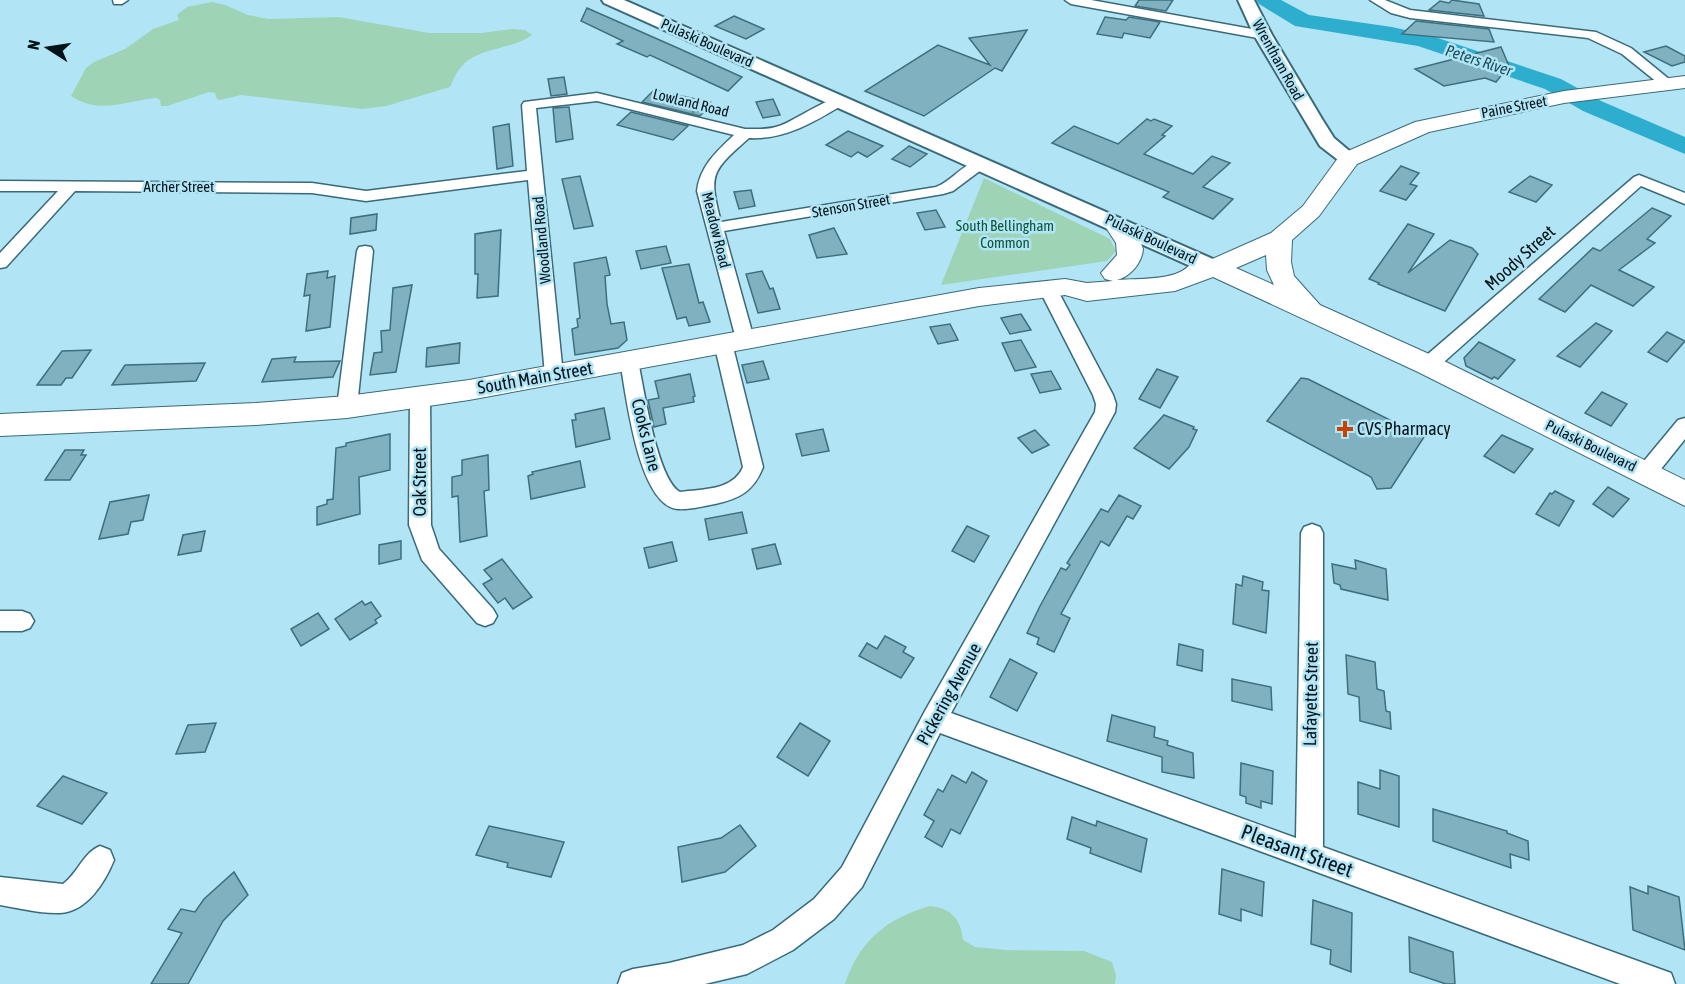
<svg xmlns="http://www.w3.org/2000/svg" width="1685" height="984" font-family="'Asap Condensed',sans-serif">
  <rect width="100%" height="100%" fill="#b1e5f6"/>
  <!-- green -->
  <g fill="#9ed3b5">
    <path d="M212,2L225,5L248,15L269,19L339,17L429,33H481L512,29L525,30L532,35C512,50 479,47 462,66C457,71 453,80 450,87L386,106L362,109L241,95L220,100L217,99L215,93L209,92L167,106H161L160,100L156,98C125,101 100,115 71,96L86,68L94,62L125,49L153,29L179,20L177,15L187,7Z"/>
    <polygon points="984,178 1110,239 1116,251 1107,261 941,285"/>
    <path d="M930,906C951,908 961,919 963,940L975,947L1006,950L1084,951L1112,962L1116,976L1115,984H845C860,940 886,919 930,906Z"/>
  </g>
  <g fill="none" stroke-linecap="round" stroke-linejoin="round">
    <!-- river -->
    <polygon fill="#2eaecf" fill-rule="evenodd" points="1256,0 1281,0 1309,15 1392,27 1432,36 1561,79 1601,101 1685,137 1685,154 1583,111 1545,89 1418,46 1295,26 1259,4"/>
  </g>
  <!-- building -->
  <g fill="#7fb1c1" stroke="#3e6f7e" stroke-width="1.5">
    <polygon points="1139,0 1173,0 1166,11 1135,6"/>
    <polygon points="1452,0 1479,4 1484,16 1429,10 1440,1 1449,3"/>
    <polygon points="587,8 680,49 742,77 728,91 650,55 647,57 617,44 623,41 581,21"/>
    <polygon points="734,16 764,29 746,39 715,26"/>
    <polygon points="1105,17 1126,20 1129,17 1160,22 1150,38 1124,33 1122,38 1097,34"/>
    <polygon points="1416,21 1489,29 1494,42 1402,34"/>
    <polygon points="1027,30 1002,71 995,68 924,116 865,91 938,45 990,65 969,38"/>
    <polygon points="1666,46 1685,56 1685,62 1672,66 1644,52"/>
    <polygon points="1501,47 1509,66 1496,82 1485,78 1444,86 1415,69"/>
    <polygon points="564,77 567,94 551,96 548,79"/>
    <polygon points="654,90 710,102 692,112 707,109 700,116 642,102"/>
    <polygon points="773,99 780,115 763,118 756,102"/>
    <polygon points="569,107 573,139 556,142 553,108"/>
    <polygon points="631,112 688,126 673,140 617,125"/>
    <polygon points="1147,119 1151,121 1154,119 1172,126 1162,135 1165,136 1144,154 1193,174 1212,156 1230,163 1203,187 1233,199 1213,219 1163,197 1169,192 1052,143 1074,126 1118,144"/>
    <polygon points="509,124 513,166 497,169 493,127"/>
    <polygon points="848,131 883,146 867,157 858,152 851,157 826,145"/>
    <polygon points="909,146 927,154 910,167 892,159"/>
    <polygon points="1401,166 1419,173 1410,184 1417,186 1406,200 1380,191"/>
    <polygon points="580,176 593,226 574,229 562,179"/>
    <polygon points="1530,176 1552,185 1536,202 1509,192"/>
    <polygon points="751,190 755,206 739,209 734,192"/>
    <polygon points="1652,208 1671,216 1647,239 1655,243 1619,270 1654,287 1633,306 1591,285 1565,312 1539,299 1593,248 1600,251"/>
    <polygon points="936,210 945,227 925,230 917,213"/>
    <polygon points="377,214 376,230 350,234 351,218"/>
    <polygon points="1408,224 1434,234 1408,273 1450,240 1472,248 1478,254 1445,311 1378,284 1379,283 1369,279"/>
    <polygon points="834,228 847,254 817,258 809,235"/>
    <polygon points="501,230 498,296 477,298 478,274 475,274 475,234"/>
    <polygon points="666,246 671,263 641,269 636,251"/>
    <polygon points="606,257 610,275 605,276 607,304 611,324 624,322 627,340 618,348 575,355 572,329 578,327 577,319 580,318 574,263"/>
    <polygon points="689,264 699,303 703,302 710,322 689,326 686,317 677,319 662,268"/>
    <polygon points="328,271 327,278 335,276 330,327 306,331 310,295 304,296 307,274"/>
    <polygon points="762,271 770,289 773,288 780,309 758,313 746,274"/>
    <polygon points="412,285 396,372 370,375 374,353 382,352 381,331 390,330 393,288"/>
    <polygon points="1021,314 1031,330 1010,334 1001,318"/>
    <polygon points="1596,323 1612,331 1580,367 1557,356"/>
    <polygon points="950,324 958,340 938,344 930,327"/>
    <polygon points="1667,332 1685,341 1667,362 1648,352"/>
    <polygon points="1021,340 1036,367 1015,371 1002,343"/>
    <polygon points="1479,342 1515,360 1498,379 1494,377 1492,379 1466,366 1464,358"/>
    <polygon points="460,343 459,363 426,367 427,348"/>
    <polygon points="91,350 72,378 66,378 61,385 37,385 62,351"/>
    <polygon points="296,357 294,362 340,361 333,377 262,382 272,359"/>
    <polygon points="763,361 769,379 747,383 742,365"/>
    <polygon points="205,363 196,381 112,385 125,365"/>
    <polygon points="1157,369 1178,377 1160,408 1139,399"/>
    <polygon points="1051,371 1061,389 1040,393 1031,374"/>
    <polygon points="690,374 695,396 693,397 694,402 663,408 666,424 654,427 648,400 659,398 655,381"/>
    <polygon points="1301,378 1308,379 1424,437 1391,488 1377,489 1371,477 1267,421"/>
    <polygon points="1602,392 1627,404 1611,426 1585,413"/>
    <polygon points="604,408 610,439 576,447 572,420 576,420 575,414"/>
    <polygon points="1164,415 1194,427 1193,429 1197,430 1189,447 1169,469 1134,448"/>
    <polygon points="823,429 829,451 802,456 796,434"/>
    <polygon points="1035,430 1049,445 1032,453 1018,438"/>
    <polygon points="390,434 390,470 359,477 360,514 317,525 317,507 327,504 327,500 333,499 336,448 346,446 346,443"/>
    <polygon points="1502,435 1533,449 1514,473 1484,456"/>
    <polygon points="65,450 84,450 81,455 86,455 70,480 45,480"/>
    <polygon points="488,455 489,490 484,491 487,536 460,542 458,496 452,497 452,477 462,475 462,460"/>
    <polygon points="580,461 585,487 531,499 528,476 533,474 532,472"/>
    <polygon points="1608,487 1629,499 1613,517 1593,504"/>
    <polygon points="1555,491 1574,501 1559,526 1536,514 1550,493 1552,494"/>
    <polygon points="149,495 143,520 131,522 128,534 99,539 110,502"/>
    <polygon points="1119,495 1141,506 1133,519 1127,516 1109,546 1101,541 1061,614 1070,618 1054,652 1037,644 1039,638 1027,633 1040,606 1061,568 1066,570 1070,565 1067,563 1101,509 1108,512"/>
    <polygon points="742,512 747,533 709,540 705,519"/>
    <polygon points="967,526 989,536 974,562 952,551"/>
    <polygon points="205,531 201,551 178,555 183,535"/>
    <polygon points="401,541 401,559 379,564 379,545"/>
    <polygon points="672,542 677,561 649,568 644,548"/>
    <polygon points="775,544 781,564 757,569 752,549"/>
    <polygon points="502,559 532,597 513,609 505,598 498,603 483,584 492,579 484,570"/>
    <polygon points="1355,560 1386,569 1388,600 1341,589 1340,585 1334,583 1332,564 1356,569"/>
    <polygon points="1243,576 1263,582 1262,590 1269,591 1266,633 1233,624 1236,584 1242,586"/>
    <polygon points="362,601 365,605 371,602 381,616 375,620 377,623 350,640 335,619"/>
    <polygon points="318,613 329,629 301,646 291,629"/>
    <polygon points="885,636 906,647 903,652 914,658 901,678 859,656 867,643 877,649"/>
    <polygon points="1179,644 1203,650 1202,671 1177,665"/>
    <polygon points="1346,655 1375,662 1377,689 1384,691 1386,711 1390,712 1391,729 1360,721 1359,697 1348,694"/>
    <polygon points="1010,659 1037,673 1017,711 990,697"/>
    <polygon points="1232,679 1271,687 1272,710 1232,701"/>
    <polygon points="1112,715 1155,727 1154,737 1168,741 1167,745 1193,753 1194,778 1162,772 1162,757 1107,741"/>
    <polygon points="216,723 205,752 176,754 188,725"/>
    <polygon points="800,723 830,741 808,776 777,757"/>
    <polygon points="1241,763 1273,771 1272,804 1261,801 1261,808 1246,803 1246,797 1240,795"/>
    <polygon points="1380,770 1399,776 1399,827 1358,814 1358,782 1380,789"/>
    <polygon points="972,772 987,781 960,834 951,829 942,847 925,837 934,821 924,815 938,789 943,792 952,775 966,783"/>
    <polygon points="63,776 107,793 82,824 37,806"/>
    <polygon points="1433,809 1507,831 1507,833 1528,841 1529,860 1510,854 1511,868 1433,841"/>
    <polygon points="1072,817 1096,826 1097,821 1147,839 1141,872 1090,853 1091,848 1067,839"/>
    <polygon points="740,825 756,846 725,872 682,882 678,847 721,838"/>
    <polygon points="489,826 564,842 551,877 507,867 508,863 476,855"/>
    <polygon points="1222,869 1264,882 1262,916 1241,909 1241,921 1219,914"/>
    <polygon points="234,872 248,895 223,921 188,984 151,984 182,933 168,929 181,909 195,912 204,899"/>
    <polygon points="1648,886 1679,897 1685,950 1633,930 1630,887 1648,894"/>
    <polygon points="1313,900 1352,913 1351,972 1330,964 1331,950 1311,944"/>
    <polygon points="1409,937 1453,952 1455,984 1446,984 1410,972"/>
  </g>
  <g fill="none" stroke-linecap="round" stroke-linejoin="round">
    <!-- street casing -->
    <g stroke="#396a79" stroke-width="3">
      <g id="street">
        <polygon points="113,0 128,0 122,4 114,4"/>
        <polygon points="1065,0 1091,0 1263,31 1269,35 1263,39 1071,4"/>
        <polygon points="1370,0 1385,0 1410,10 1596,32 1631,48 1675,84 1668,88 1663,87 1622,54 1588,38 1410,18 1391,13"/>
        <path d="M597,93L745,129C756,129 768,130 779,126C795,121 830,95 844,98L846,101L844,104C814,122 785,140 749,138C712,171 708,173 721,222L936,187C952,182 969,156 986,161L989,164L953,191L943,194L724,231L754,339L751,343L745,345L739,343L736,339L697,191C700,166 717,151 734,135L597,101L536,108L563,375L561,380L554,382L547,380L545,375L528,180L366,201L312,193L75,191L6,267L0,268V253L58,191H0V181L312,183L366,191L527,171L522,105L524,102Z"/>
        <polygon points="1639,175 1685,193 1685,204 1641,186 1435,370 1428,372 1421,370 1419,365 1421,360 1634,177"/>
        <polygon points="365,246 371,247 373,251 357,407 354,412 347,414 340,412 337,407 357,251 359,247"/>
        <polygon points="1048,283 1054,285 1057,289 1113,395 1116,404 1115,412 951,713 1296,838 1301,533 1304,527 1312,524 1320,527 1323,533 1323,847 1660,969 1671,973 1675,984 1620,984 940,733 862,887 834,919 793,950 747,974 705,984 618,984 622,973 633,969 669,963 743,945 773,930 814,899 842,867 925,711 1095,412 1096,404 1093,395 1039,289 1042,285"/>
        <path d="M723,337L729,339L732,343L763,467C754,491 739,499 715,504C704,506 689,510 678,509C638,506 626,393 620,361L622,356L629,354L636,356L638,361C644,389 657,479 680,492C701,489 733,491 743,467L714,343L717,339Z"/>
        <polygon points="420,390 427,392 430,397 431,525 439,549 493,609 497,616 493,623 485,626 477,623 422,560 409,525 410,397 413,392"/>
        <polygon points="1685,418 1685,439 1653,479 1646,481 1639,479 1636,473 1639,467 1678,420"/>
        <polygon points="0,611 22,611 30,614 34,621 30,628 22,631 0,631"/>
        <path d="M100,846L110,850L114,860C105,882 87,912 60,913C41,914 19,908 0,905V877L63,884C78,873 83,853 100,846Z"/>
      </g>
    </g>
    <!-- secondary casing -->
    <g stroke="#396a79" stroke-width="4">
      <g id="secondary">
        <polygon points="602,0 624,0 1222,263 1226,268 1222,273 1214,275 1206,273 604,3"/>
        <polygon points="1238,0 1254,0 1272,35 1322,119 1334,138 1359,159 1356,163 1342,163 1320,146 1254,35"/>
      </g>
    </g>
    <!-- primary casing -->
    <g stroke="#396a79" stroke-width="2">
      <path id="primary" d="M1685,76V88L1564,103L1429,132L1357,164L1319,216L1292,240L1291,262L1294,276L1320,305L1438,358L1685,480V506L1418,372L1213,277L1175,291L1087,301L1065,295L979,306L469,400L347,418L256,425L0,436V414L256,403L347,396L469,380L979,288L1065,279L1087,283L1113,281L1105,279L1101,273L1117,255L1116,243L1103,223L1106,218C1126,213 1138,231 1143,249C1142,263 1130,277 1117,280C1138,278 1179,282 1192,262L1210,260L1271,233L1303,206L1341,154L1415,122L1564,91ZM1266,255L1267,270L1274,285L1236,268Z"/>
    </g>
    <!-- street -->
    <use href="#street" fill="#fff" fill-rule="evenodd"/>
    <!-- secondary -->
    <use href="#secondary" fill="#fff" fill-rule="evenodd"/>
    <!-- primary -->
    <use href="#primary" fill="#fff" fill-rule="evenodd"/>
  </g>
  <!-- markers -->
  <path fill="#c84200" stroke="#b1e5f6" stroke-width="2" d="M1342 420h6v6h6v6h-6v6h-6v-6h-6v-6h6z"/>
  <g text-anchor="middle" stroke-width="5" stroke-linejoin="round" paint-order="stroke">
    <!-- far-street labels -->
    <g font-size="15" fill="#011218" stroke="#b1e5f6">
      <text transform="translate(707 43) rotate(24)" y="5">Pulaski Boulevard</text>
      <text transform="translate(1278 60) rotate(61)" y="5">Wrentham Road</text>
      <text transform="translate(691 103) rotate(14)" y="5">Lowland Road</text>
      <text transform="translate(1514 107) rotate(-11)" y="5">Paine Street</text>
      <text x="179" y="192">Archer Street</text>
      <text transform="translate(851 206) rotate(-10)" y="5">Stenson Street</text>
      <text transform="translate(716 230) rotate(76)" y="5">Meadow Road</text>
      <text transform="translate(1151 239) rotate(25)" y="5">Pulaski Boulevard</text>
      <text transform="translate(542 240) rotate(-95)" y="5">Woodland Road</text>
      <text transform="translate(1591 446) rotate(26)" y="5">Pulaski Boulevard</text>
    </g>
    <!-- far-park labels -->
    <g font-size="15" fill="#0c5738" stroke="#b1e5f6">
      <text x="1005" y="231">South Bellingham<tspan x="1005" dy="17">Common</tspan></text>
    </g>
    <!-- far-water labels -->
    <g font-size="16" font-style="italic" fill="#1c4f5d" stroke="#b1e5f6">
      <text transform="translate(1479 60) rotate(18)" y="6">Peters River</text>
    </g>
    <!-- street labels -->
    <g font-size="18" fill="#011218" stroke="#b1e5f6">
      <text transform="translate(1520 258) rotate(-42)" y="6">Moody Street</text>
      <text transform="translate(535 378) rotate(-10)" y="6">South Main Street</text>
      <text transform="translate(646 435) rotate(76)" y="6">Cooks Lane</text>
      <text transform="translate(420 482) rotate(-90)" y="6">Oak Street</text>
      <text transform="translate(949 694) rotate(-61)" y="6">Pickering Avenue</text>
      <text transform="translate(1311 694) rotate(-89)" y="6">Lafayette Street</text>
    </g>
    <!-- poi labels -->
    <g font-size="18" fill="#011218" stroke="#b1e5f6" text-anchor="start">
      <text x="1357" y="435">CVS Pharmacy</text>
    </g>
    <!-- near-street labels -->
    <g font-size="21" fill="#011218" stroke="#b1e5f6">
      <text transform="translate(1297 851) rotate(20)" y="7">Pleasant Street</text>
    </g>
  </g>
  <!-- north arrow -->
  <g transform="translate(48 48) rotate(282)" stroke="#b1e5f6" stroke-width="4.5" paint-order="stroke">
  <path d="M0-4.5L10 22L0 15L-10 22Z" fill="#011218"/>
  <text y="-9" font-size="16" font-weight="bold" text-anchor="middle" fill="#011218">N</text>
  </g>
</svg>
